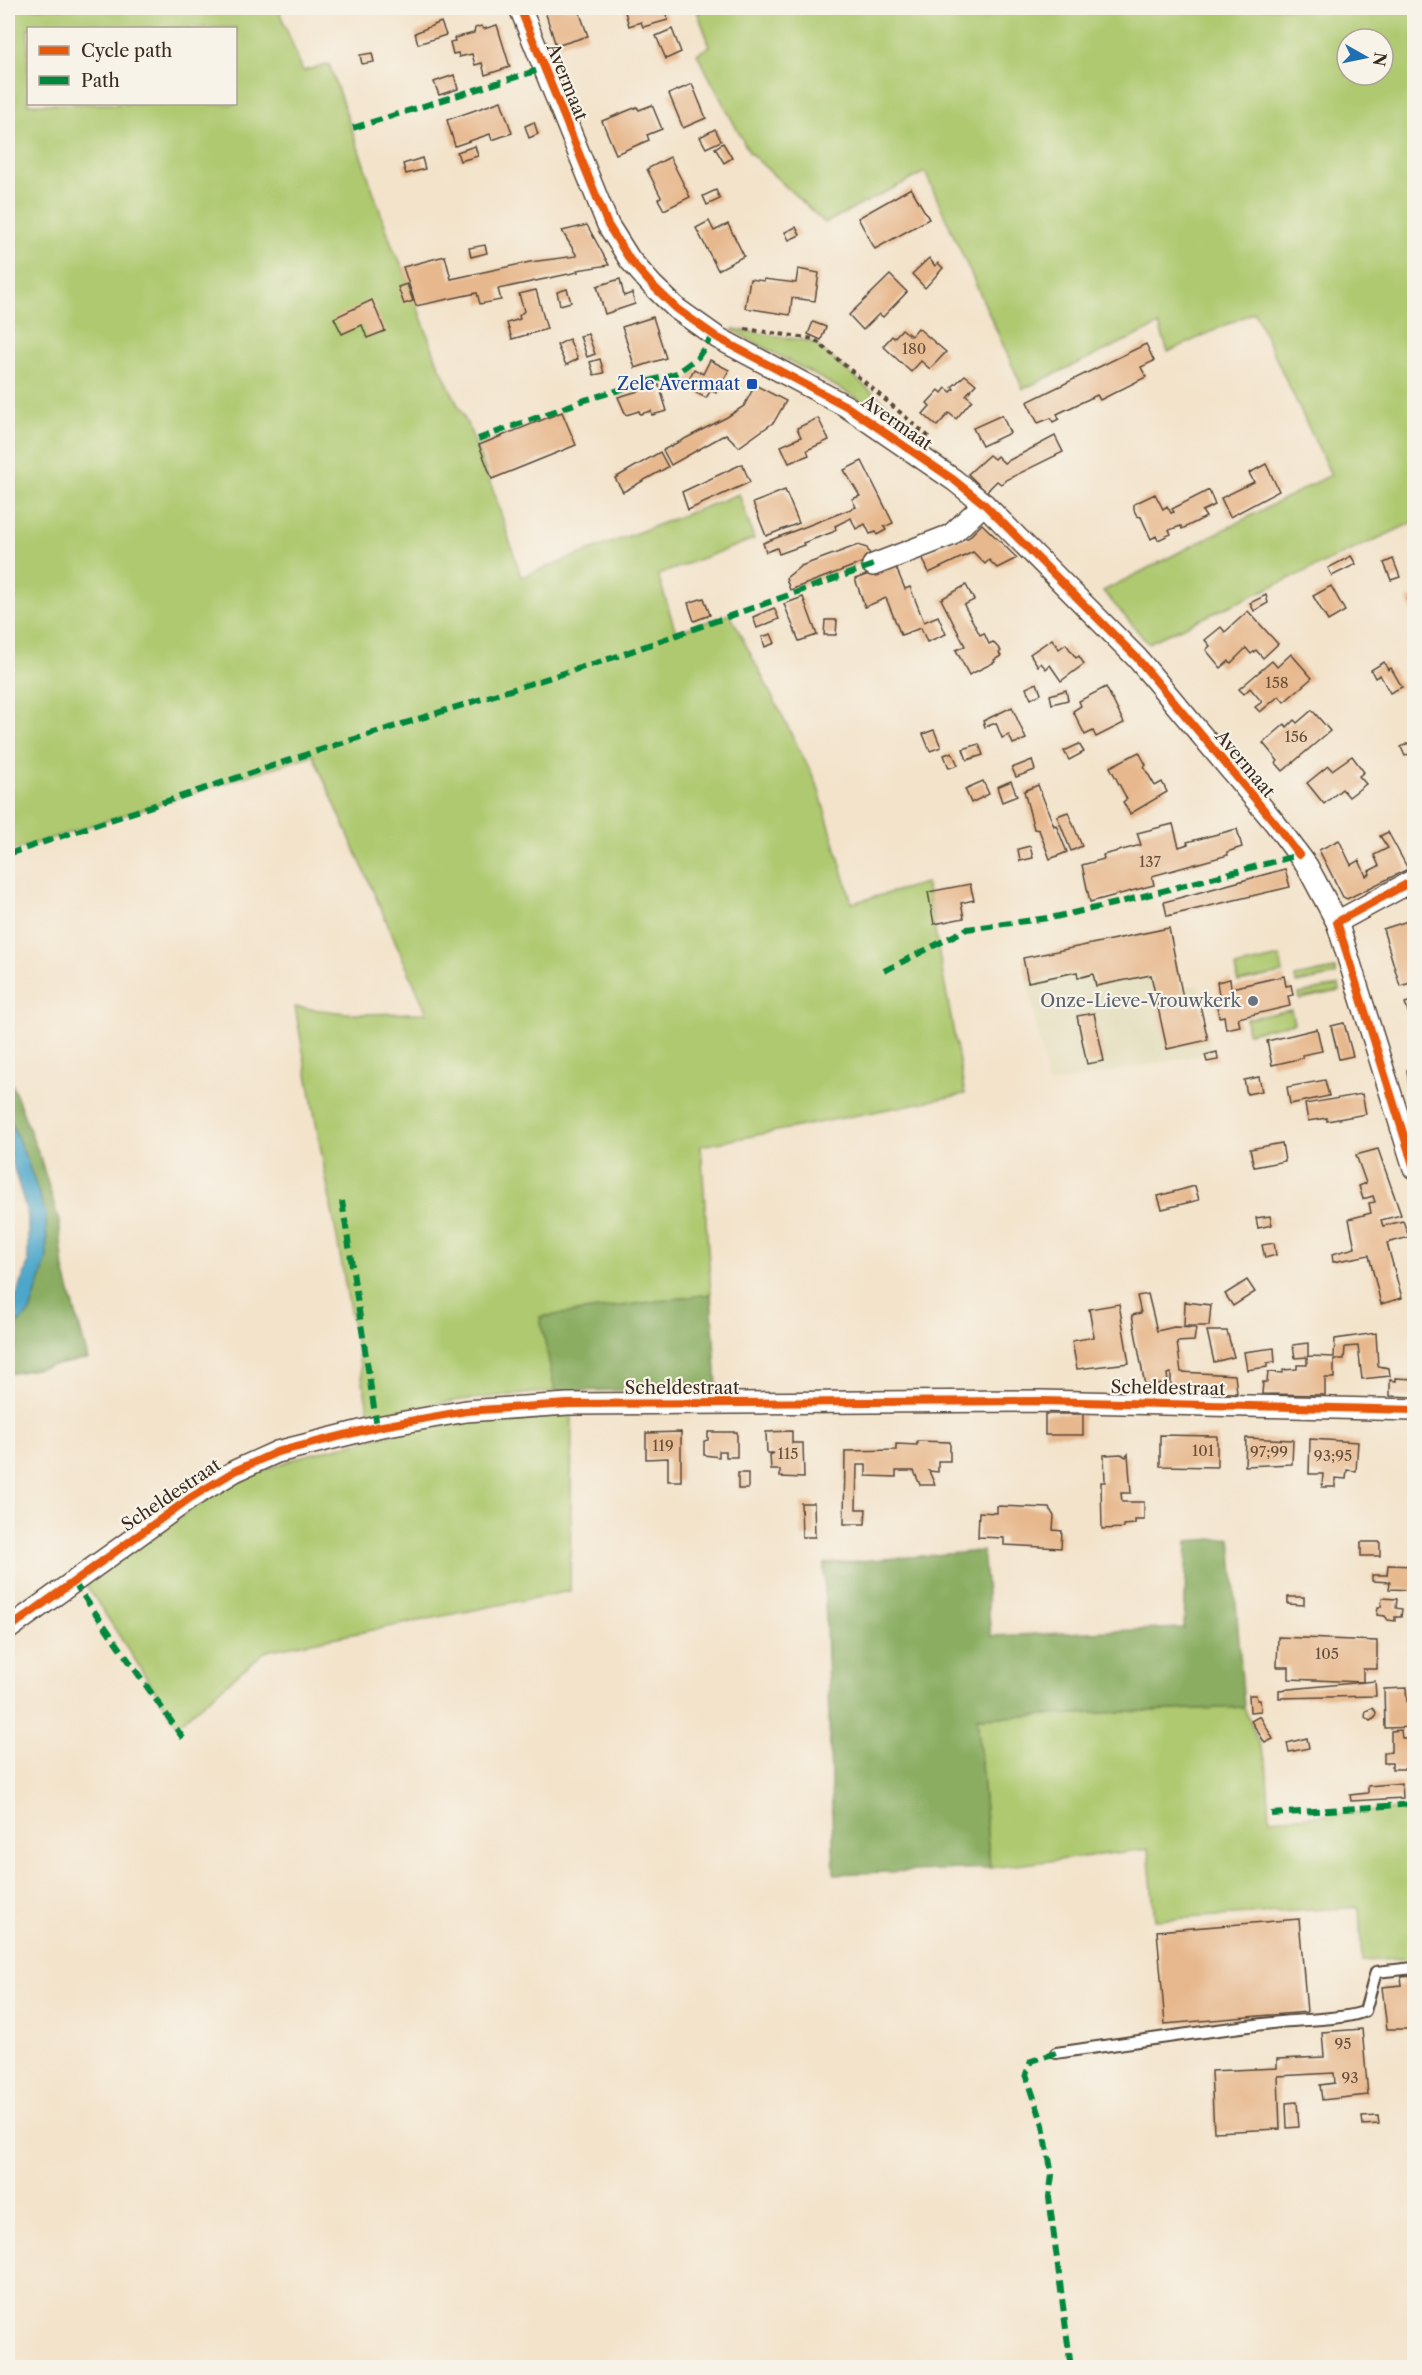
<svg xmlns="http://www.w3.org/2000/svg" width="1422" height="2375" font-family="'Libre Caslon Text',serif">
  <rect width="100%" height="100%" fill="#f7f3e8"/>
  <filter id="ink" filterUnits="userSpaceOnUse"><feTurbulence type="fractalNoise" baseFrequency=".0167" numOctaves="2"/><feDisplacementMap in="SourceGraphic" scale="12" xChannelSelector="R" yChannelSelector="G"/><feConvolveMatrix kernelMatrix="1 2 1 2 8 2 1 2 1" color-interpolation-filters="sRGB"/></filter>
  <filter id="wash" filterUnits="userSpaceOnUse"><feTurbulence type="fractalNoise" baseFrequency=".008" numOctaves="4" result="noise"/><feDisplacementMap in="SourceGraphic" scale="24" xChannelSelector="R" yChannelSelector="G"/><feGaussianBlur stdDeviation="1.35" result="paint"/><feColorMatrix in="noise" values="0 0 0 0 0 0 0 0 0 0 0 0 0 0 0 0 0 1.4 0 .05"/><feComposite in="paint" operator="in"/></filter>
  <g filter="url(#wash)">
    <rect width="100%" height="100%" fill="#f3e3cb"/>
    <!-- built -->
    <polygon fill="#e2dcba" points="1169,928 1181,988 1198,984 1212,1053 1048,1084 1023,958"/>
    <!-- green -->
    <g fill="#aec96f" stroke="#747a46" stroke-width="1.5" fill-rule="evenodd">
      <path d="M8,8H278L303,71L329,64L393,248L403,267L437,361L470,430L496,498L521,577L739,494L754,539L658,575L676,632L730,614L817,784L852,903L926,883L965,1094L701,1146L711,1294L540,1317L555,1391L461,1400L369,1415L295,1007L355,1014L427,1013L313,755L8,852ZM28,28H236V104H28Z"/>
      <path d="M696,8H1414V522L1148,643L1103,591L1331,475L1254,312L1168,352L1159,325L1023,389L925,172L825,223L749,152L697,54L710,46ZM1347,39H1383V75H1347Z"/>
      <polygon points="734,329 813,342 950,458 950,459 861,400 732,330"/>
      <polygon points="1280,957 1283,973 1238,982 1235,967"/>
      <polygon points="1335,969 1336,975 1296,983 1295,977"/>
      <polygon points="1339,985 1340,991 1300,999 1299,994"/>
      <polygon points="1291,1010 1294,1023 1248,1033 1246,1019"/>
      <polygon points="572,1413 570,1591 266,1651 177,1725 85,1583 209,1497 247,1477 299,1457 418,1427"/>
      <polygon points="1244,1707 1266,1761 1270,1819 1414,1808 1414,1958 1362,1961 1359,1907 1155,1920 1148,1849 990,1868 977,1718"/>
    </g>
    <!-- forest -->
    <g fill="#8aad62" stroke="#626c40" stroke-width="1.5">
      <polygon points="8,1074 40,1157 59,1221 64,1270 88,1359 8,1374 8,1332 30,1312 47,1258 28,1164 8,1115"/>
      <polygon points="711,1294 717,1389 555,1391 540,1317"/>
      <polygon points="1231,1538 1244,1707 977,1718 990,1868 834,1874 824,1564 983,1551 991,1636 1184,1628 1187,1541"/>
    </g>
    <!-- water -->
    <polygon fill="#4da7ca" stroke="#446874" stroke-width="1.5" points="8,1115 28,1163 46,1214 47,1258 30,1312 8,1332 8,1309 13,1305 28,1264 28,1216 8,1148"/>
    <g id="blocks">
      <!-- building -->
      <g fill="#e7b88d">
        <polygon points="417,8 437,8 434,15"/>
        <polygon points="544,8 578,8 588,36 556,46"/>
        <polygon points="624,8 664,8 668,20 643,27 641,22 629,26"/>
        <polygon points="441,22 446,35 418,44 415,33"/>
        <polygon points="497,25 510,67 485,75 482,63 475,65 472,54 459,57 458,53 453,54 450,42 455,41 454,38 474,33 475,28 481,26 484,29"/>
        <polygon points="672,29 681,52 666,59 656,36"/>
        <polygon points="372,53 374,62 362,64 360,55"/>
        <polygon points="454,75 458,89 439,95 434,82"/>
        <polygon points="692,84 706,118 683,128 669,94"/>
        <polygon points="501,101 512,133 492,140 490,134 455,146 447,120"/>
        <polygon points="652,105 662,129 647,135 649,140 616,154 602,121 637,107 639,110"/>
        <polygon points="534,122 538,134 529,138 525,126"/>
        <polygon points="715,129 721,141 706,148 700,137"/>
        <polygon points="723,143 732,158 724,163 715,148"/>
        <polygon points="475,146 478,156 460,161 457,152"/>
        <polygon points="670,157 690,197 664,210 658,199 661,197 647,169"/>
        <polygon points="422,158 425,169 406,174 403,164"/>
        <polygon points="911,188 929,219 875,249 858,218"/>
        <polygon points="716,190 720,199 707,205 703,196"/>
        <polygon points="709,221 714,231 728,224 744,256 718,270 696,228"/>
        <polygon points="587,225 609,265 577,270 578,272 498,289 501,300 480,304 477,293 416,306 403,267 445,256 451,279 530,262 577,256 562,231"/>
        <polygon points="796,227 800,235 789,240 785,232"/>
        <polygon points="485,245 487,253 471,257 469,248"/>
        <polygon points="929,258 935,266 938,263 943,268 925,288 912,274"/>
        <polygon points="798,269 819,273 815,301 792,298 790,315 745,308 750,279 764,281 764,279 796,283"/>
        <polygon points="890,275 907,292 883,317 879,314 863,330 849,315"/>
        <polygon points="620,279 624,296 632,293 635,304 605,314 597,286"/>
        <polygon points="407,284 413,301 404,304 398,287"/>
        <polygon points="567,289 571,302 560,305 557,292"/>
        <polygon points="536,290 547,329 512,339 507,323 520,319 519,316 524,311 519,294"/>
        <polygon points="372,300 385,331 367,338 362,325 342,334 334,318"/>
        <polygon points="653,317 666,358 635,368 622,327"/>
        <polygon points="813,322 826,327 821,340 808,334"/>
        <polygon points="918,328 946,352 930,369 921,361 911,372 883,346 892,336 894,338 902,329 911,336"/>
        <polygon points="588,334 595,354 587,357 580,336"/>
        <polygon points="569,339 578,359 566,365 557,345"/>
        <polygon points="1146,344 1154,361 1141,367 1146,377 1100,400 1097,395 1057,414 1059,419 1053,422 1051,418 1038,423 1027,402"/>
        <polygon points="600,359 604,373 594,375 590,362"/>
        <polygon points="710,360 729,370 716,393 711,390 706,398 685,387 694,369 703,374"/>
        <polygon points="965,375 976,384 966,395 972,400 956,419 949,413 937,426 923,414 930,406 927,403 939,390 942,393 946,388 951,392 954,389 952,387"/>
        <polygon points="659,385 667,411 652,415 651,411 640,414 639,411 626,415 618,397"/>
        <polygon points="755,385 786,401 774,422 739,447 726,434 671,465 663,450 727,417 744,406"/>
        <polygon points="562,412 576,445 492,479 479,445"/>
        <polygon points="1002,415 1010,433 982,446 973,428"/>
        <polygon points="818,418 829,440 807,450 809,455 789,463 781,446 801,437 797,428"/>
        <polygon points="1055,436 1063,452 1006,480 1001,484 997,481 986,492 968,474 989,455 994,459 997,456 1004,463"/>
        <polygon points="660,452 668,467 623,492 615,478"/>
        <polygon points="862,461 893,523 884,527 886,530 877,535 876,532 870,534 865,524 856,529 851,518 835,526 836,529 833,532 803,543 804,545 779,554 777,548 766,552 763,543 856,507 852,499 860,496 844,470"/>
        <polygon points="742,464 750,482 688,510 682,492"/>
        <polygon points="1266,464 1279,491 1230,517 1221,498 1254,482 1249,473"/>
        <polygon points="785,490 799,523 766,536 753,503"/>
        <polygon points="1209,490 1215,505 1202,511 1206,517 1182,529 1181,526 1169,530 1171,534 1158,540 1156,536 1151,539 1141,517 1137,516 1134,510 1134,504 1155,494 1163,509 1167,506 1171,513 1174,512 1172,509"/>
        <polygon points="982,524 1017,558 997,568 989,560 985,564 973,552 929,573 922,556 956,540 968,538"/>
        <polygon points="858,545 867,548 872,559 790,590 786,578 801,566"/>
        <polygon points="1351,556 1356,564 1332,576 1328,568"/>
        <polygon points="1393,559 1400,577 1391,580 1384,563"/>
        <polygon points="895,565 905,589 910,587 924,622 938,616 946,634 927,642 921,628 901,635 886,598 865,607 855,579"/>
        <polygon points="966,585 974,600 964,605 980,635 984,633 989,644 993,642 1001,651 999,653 1001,656 994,660 995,662 969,675 956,650 965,646 941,599"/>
        <polygon points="1331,586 1345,611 1328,621 1313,596"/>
        <polygon points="1266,595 1268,603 1254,611 1250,603"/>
        <polygon points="803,597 817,635 799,641 784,604"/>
        <polygon points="1414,597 1414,618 1407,599"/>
        <polygon points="704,598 710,615 694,621 688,603"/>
        <polygon points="774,608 779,619 757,628 753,617"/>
        <polygon points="1248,611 1278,644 1263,658 1256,650 1251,654 1246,648 1231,663 1229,661 1221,668 1206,650 1210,646 1205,640 1221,627 1225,632"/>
        <polygon points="825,620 837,620 836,635 824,635"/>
        <polygon points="771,634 775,643 765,647 762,637"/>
        <polygon points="1052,639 1059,649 1066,644 1076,658 1079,656 1084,664 1061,681 1050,665 1046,669 1041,663 1038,666 1030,654"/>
        <polygon points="1291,654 1312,678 1284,702 1279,696 1260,712 1255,707 1262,702 1250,688 1244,694 1239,689 1272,661 1277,667"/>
        <polygon points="1384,662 1388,670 1391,668 1402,687 1390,693 1380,675 1375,678 1371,670"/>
        <polygon points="1037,683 1041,694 1031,699 1026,688"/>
        <polygon points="1106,687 1124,723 1096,737 1093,731 1085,735 1073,711 1081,706 1079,701"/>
        <polygon points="1066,690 1068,700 1052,704 1050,695"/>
        <polygon points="1012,707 1026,739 1013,744 1009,735 1002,738 996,723 985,727 983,721"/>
        <polygon points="1312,710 1330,731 1283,771 1276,763 1278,761 1263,743 1285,724 1287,727 1294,720 1297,723"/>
        <polygon points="934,730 941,747 930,751 923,734"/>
        <polygon points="1408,743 1413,752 1405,756 1401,747"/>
        <polygon points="979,744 983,755 967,760 963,749"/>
        <polygon points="1079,744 1084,752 1069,760 1064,751"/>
        <polygon points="952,752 958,765 949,768 944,755"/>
        <polygon points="1139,752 1146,765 1144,767 1155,786 1162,782 1167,792 1130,814 1123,802 1127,799 1110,767"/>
        <polygon points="1352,756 1364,772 1359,776 1366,784 1349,797 1342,789 1324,804 1307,783 1328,766 1332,770"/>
        <polygon points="1032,760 1035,770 1016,777 1012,768"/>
        <polygon points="983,781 989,794 971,803 965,789"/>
        <polygon points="1011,781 1017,796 1002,802 997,787"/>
        <polygon points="1038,785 1054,826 1056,825 1067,852 1050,859 1039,830 1034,829 1024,791"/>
        <polygon points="1068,812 1082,846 1071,851 1057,816"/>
        <polygon points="1173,824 1179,847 1188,844 1187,842 1237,829 1242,847 1227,852 1228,855 1152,876 1154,885 1090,902 1082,865 1104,859 1103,855 1141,845 1137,833"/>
        <polygon points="1388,832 1408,869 1353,896 1347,899 1343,897 1319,850 1339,840 1351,865 1359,860 1366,876 1370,874 1369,871 1379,866 1374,855 1388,848 1380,836"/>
        <polygon points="1030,846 1033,858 1020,861 1018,849"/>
        <polygon points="1285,869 1290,887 1167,916 1164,902"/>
        <polygon points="970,884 974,900 961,903 964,918 934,924 928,892"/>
        <polygon points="1414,919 1414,982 1400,986 1383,929"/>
        <polygon points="1169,928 1185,1008 1200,1005 1208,1040 1167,1049 1151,975 1096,986 1093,974 1078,978 1077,972 1028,982 1023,958"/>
        <polygon points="1284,976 1286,986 1291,985 1293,995 1288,996 1290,1006 1238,1018 1240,1026 1226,1029 1224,1016 1219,1017 1215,996 1219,995 1217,982 1230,979 1231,988"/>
        <polygon points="1414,1000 1414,1030 1405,1003"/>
        <polygon points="1094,1013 1104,1061 1087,1064 1077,1016"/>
        <polygon points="1344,1023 1353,1056 1339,1059 1331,1026"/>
        <polygon points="1317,1029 1322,1051 1302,1055 1303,1058 1272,1065 1267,1041"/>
        <polygon points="1217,1052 1218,1060 1207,1062 1205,1055"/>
        <polygon points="1414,1069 1414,1094 1410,1095 1407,1070"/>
        <polygon points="1259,1077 1262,1091 1247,1094 1244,1080"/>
        <polygon points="1325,1080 1329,1096 1290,1104 1287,1087"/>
        <polygon points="1362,1094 1366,1114 1327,1121 1327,1118 1308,1121 1305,1104"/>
        <polygon points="1282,1143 1285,1161 1254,1167 1250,1149"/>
        <polygon points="1378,1149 1401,1215 1381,1220 1383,1226 1403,1221 1409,1237 1387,1243 1402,1298 1381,1304 1369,1255 1333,1262 1332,1254 1355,1248 1349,1219 1371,1213 1369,1203 1375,1202 1373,1196 1363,1199 1359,1186 1366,1183 1356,1155"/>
        <polygon points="1195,1186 1199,1200 1162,1209 1158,1196"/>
        <polygon points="1270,1216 1272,1225 1258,1228 1256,1218"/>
        <polygon points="1274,1243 1276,1255 1265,1258 1262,1245"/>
        <polygon points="1247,1280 1255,1292 1233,1306 1225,1294"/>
        <polygon points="1148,1294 1157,1331 1174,1327 1196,1328 1194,1341 1177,1342 1181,1372 1235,1375 1237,1393 1171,1392 1171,1373 1167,1374 1168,1382 1145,1386 1132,1315 1141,1313 1137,1296"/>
        <polygon points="1185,1302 1211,1305 1209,1326 1184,1326"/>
        <polygon points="1119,1304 1129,1363 1077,1369 1072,1341 1094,1337 1089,1309"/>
        <polygon points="1207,1331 1227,1331 1234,1357 1214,1362"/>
        <polygon points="1376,1333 1378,1366 1389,1368 1390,1376 1362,1379 1358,1346 1345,1347 1344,1359 1334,1359 1334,1378 1325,1378 1325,1395 1262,1394 1263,1382 1267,1382 1268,1372 1283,1373 1283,1370 1297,1369 1297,1365 1307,1365 1307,1357 1295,1358 1293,1345 1308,1343 1308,1356 1334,1357 1335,1339"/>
        <polygon points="1274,1348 1275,1362 1267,1363 1267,1367 1247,1370 1244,1352"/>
        <polygon points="1396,1378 1414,1379 1414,1397 1390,1396 1390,1380 1396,1381"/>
        <rect x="1045" y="1414" width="38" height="21"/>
        <polygon points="792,1431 792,1443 803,1443 804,1478 780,1477 780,1470 771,1470 770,1455 774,1453 767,1453 766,1432"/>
        <polygon points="681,1432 681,1481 668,1481 668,1458 646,1459 646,1433"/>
        <polygon points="708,1432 737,1432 737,1457 726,1457 726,1451 719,1451 719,1457 704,1455 704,1441 708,1440"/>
        <polygon points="1160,1435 1217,1436 1217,1467 1160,1466"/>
        <polygon points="1246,1438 1293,1440 1292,1464 1245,1466"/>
        <polygon points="1310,1439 1358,1442 1356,1471 1347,1470 1346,1479 1335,1478 1335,1487 1322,1487 1323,1474 1309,1474"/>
        <polygon points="917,1441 950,1442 950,1461 938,1461 938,1472 929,1471 935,1485 920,1485 914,1471 896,1471 896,1477 866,1476 866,1465 857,1465 856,1509 866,1509 865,1524 844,1524 845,1451 896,1450 896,1444 917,1445"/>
        <polygon points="1121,1454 1126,1457 1128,1454 1131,1493 1121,1493 1122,1502 1144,1502 1144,1520 1135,1520 1135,1524 1124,1525 1124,1528 1102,1529 1101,1482 1105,1482 1104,1455"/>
        <rect x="738" y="1473" width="10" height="16"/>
        <polygon points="801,1503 814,1503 815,1537 802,1537"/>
        <polygon points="997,1506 1049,1508 1054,1516 1053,1530 1062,1531 1061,1548 1004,1545 1004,1538 978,1537 979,1512 997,1513"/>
        <rect x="1361" y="1542" width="19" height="14"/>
        <polygon points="1388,1565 1414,1566 1414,1590 1389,1589 1390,1582 1372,1581 1372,1575 1387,1575"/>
        <polygon points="1288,1597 1304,1597 1304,1605 1288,1604"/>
        <polygon points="1382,1598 1397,1599 1396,1608 1402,1609 1401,1617 1395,1617 1395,1621 1388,1620 1385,1616 1377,1615 1378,1607 1381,1607"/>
        <polygon points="1278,1637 1377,1641 1377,1669 1363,1669 1363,1682 1289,1679 1289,1667 1277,1667"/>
        <polygon points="1375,1681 1376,1696 1279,1698 1279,1690"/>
        <polygon points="1406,1688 1407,1702 1414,1701 1414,1727 1385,1728 1384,1689"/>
        <polygon points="1249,1695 1256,1695 1257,1700 1260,1700 1261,1711 1250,1712"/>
        <polygon points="1372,1708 1376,1712 1375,1718 1370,1721 1365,1717 1366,1711"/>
        <polygon points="1260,1716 1273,1739 1265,1743 1251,1721"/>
        <polygon points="1401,1730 1402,1738 1414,1738 1414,1756 1411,1756 1411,1769 1392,1769 1392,1763 1384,1763 1384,1753 1391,1752 1391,1731"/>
        <polygon points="1307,1738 1309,1748 1289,1752 1287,1743"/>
        <polygon points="1402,1783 1403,1798 1351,1801 1350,1795 1368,1793 1368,1786"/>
        <polygon points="1299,1919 1307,2012 1165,2024 1157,1931"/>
        <polygon points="1414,1976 1414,2029 1387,2029 1382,1987 1402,1985 1401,1977"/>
        <polygon points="1362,2029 1368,2095 1322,2100 1320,2085 1335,2083 1334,2073 1278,2076 1280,2129 1214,2132 1211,2071 1277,2068 1277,2059 1324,2057 1322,2032"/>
        <polygon points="1297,2102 1299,2127 1287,2128 1286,2103"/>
        <polygon points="1378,2116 1379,2124 1363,2125 1362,2117"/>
      </g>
    </g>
  </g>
  <g filter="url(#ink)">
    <use href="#blocks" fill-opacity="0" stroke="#574638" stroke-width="1.5"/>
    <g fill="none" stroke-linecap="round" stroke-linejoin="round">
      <!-- lane casing -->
      <g stroke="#574638" stroke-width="14">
        <path id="lane" d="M1056,2053C1131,2042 1205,2031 1280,2022C1300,2020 1351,2019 1365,2011L1376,1972L1414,1968"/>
      </g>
      <!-- street casing -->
      <g stroke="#574638" stroke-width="24">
        <g id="street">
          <polyline points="520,8 608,225 630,260 652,285 677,309 718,338 846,406 954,480 984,504 1137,658 1275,823 1307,866 1337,922 1414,1168"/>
          <polyline points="873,565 951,535 984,504"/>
          <polyline points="1337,922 1414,880"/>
          <polyline points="8,1629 190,1498 235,1471 277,1452 377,1427 466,1411 568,1404 1040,1401 1414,1410"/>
        </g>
      </g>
      <!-- path -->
      <polyline stroke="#574638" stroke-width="4" stroke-dasharray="4.5 4.5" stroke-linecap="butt" points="745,329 814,339 929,437"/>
      <!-- lane -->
      <use href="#lane" stroke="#fff" stroke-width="10"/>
      <!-- street -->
      <use href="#street" stroke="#fff" stroke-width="21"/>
      <!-- quiet -->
      <g stroke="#00873e" stroke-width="6" stroke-dasharray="12 6" stroke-linecap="butt">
        <polyline points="353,128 545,68"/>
        <polyline points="478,439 585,400 677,373 698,357 713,335"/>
        <polyline points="8,854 323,749 615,657 873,565"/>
        <polyline points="884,971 967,929 1055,917 1117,903 1299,855"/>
        <polyline points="342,1201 377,1427"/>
        <polyline points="73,1581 185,1741"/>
        <polyline points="1271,1814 1414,1804"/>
        <polyline points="1056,2053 1031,2061 1026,2074 1043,2125 1052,2175 1049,2197 1071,2368"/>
      </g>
      <!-- cycleway casing -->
      <g stroke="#f7f3e8" stroke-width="11">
        <g id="cycleway">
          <polyline points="520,8 608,225 630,260 652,285 677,309 718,338 846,406 954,480 984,504 1137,658 1275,823 1299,855"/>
          <polyline points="1414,880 1337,922 1414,1168"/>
          <polyline points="8,1629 190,1498 235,1471 277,1452 377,1427 466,1411 568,1404 1040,1401 1414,1410"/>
        </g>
      </g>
      <!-- cycleway -->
      <use href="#cycleway" stroke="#e8590c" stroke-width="8"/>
    </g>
  </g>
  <!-- markers -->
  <rect fill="#1a4fb4" stroke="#f7f3e8" stroke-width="2" x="746" y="378" width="12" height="12" rx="3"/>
  <circle fill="#6b7280" stroke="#f7f3e8" stroke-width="2" cx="1253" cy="1001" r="6"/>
  <g text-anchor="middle" stroke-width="4.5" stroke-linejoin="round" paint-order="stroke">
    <!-- number labels -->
    <g font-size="15" fill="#664e3a">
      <text x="914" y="354">180</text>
      <text x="1277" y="688">158</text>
      <text x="1296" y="742">156</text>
      <text x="1150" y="867">137</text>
      <text x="663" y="1451">119</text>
      <text x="1203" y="1456">101</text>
      <text x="1269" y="1457">97;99</text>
      <text x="788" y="1459">115</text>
      <text x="1333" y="1461">93;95</text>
      <text x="1327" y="1659">105</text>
      <text x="1343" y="2049">95</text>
      <text x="1350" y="2083">93</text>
    </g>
    <!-- street labels -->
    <g font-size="18" fill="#3b2a1e" stroke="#f7f3e8">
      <text transform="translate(567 82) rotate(68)" y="6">Avermaat</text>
      <text transform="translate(897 423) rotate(35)" y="6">Avermaat</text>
      <text transform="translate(1245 764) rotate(50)" y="6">Avermaat</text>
      <text x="682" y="1394">Scheldestraat</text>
      <text transform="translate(1168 1388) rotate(1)" y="6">Scheldestraat</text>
      <text transform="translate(171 1495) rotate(-34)" y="6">Scheldestraat</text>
    </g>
    <!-- transit labels -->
    <g font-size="18" fill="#164399" stroke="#f7f3e8" text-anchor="end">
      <text x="740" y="390">Zele Avermaat</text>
    </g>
    <!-- worship labels -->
    <g font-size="18" fill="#5b616d" stroke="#f7f3e8" text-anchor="end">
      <text x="1241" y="1007">Onze-Lieve-Vrouwkerk</text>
    </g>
  </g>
  <!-- margin -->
  <rect width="1422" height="2375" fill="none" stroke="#f7f3e8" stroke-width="30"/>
  <!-- legend -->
  <rect x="27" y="27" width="210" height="78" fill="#f7f3e8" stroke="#aca397" stroke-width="1.5"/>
  <rect x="39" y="46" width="30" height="9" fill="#e8590c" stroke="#aca397" stroke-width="1.5"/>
  <text x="81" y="57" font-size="18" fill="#3b2a1e">Cycle path</text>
  <rect x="39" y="76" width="30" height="9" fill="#00873e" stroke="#aca397" stroke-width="1.5"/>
  <text x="81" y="87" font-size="18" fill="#3b2a1e">Path</text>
  <!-- north arrow -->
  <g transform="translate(1365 57) rotate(99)"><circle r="28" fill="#f7f3e8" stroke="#aca397" stroke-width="1.5"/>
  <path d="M0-4.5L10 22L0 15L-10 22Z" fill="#1f6fb2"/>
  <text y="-9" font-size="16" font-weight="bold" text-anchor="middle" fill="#3b2a1e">N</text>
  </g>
</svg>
